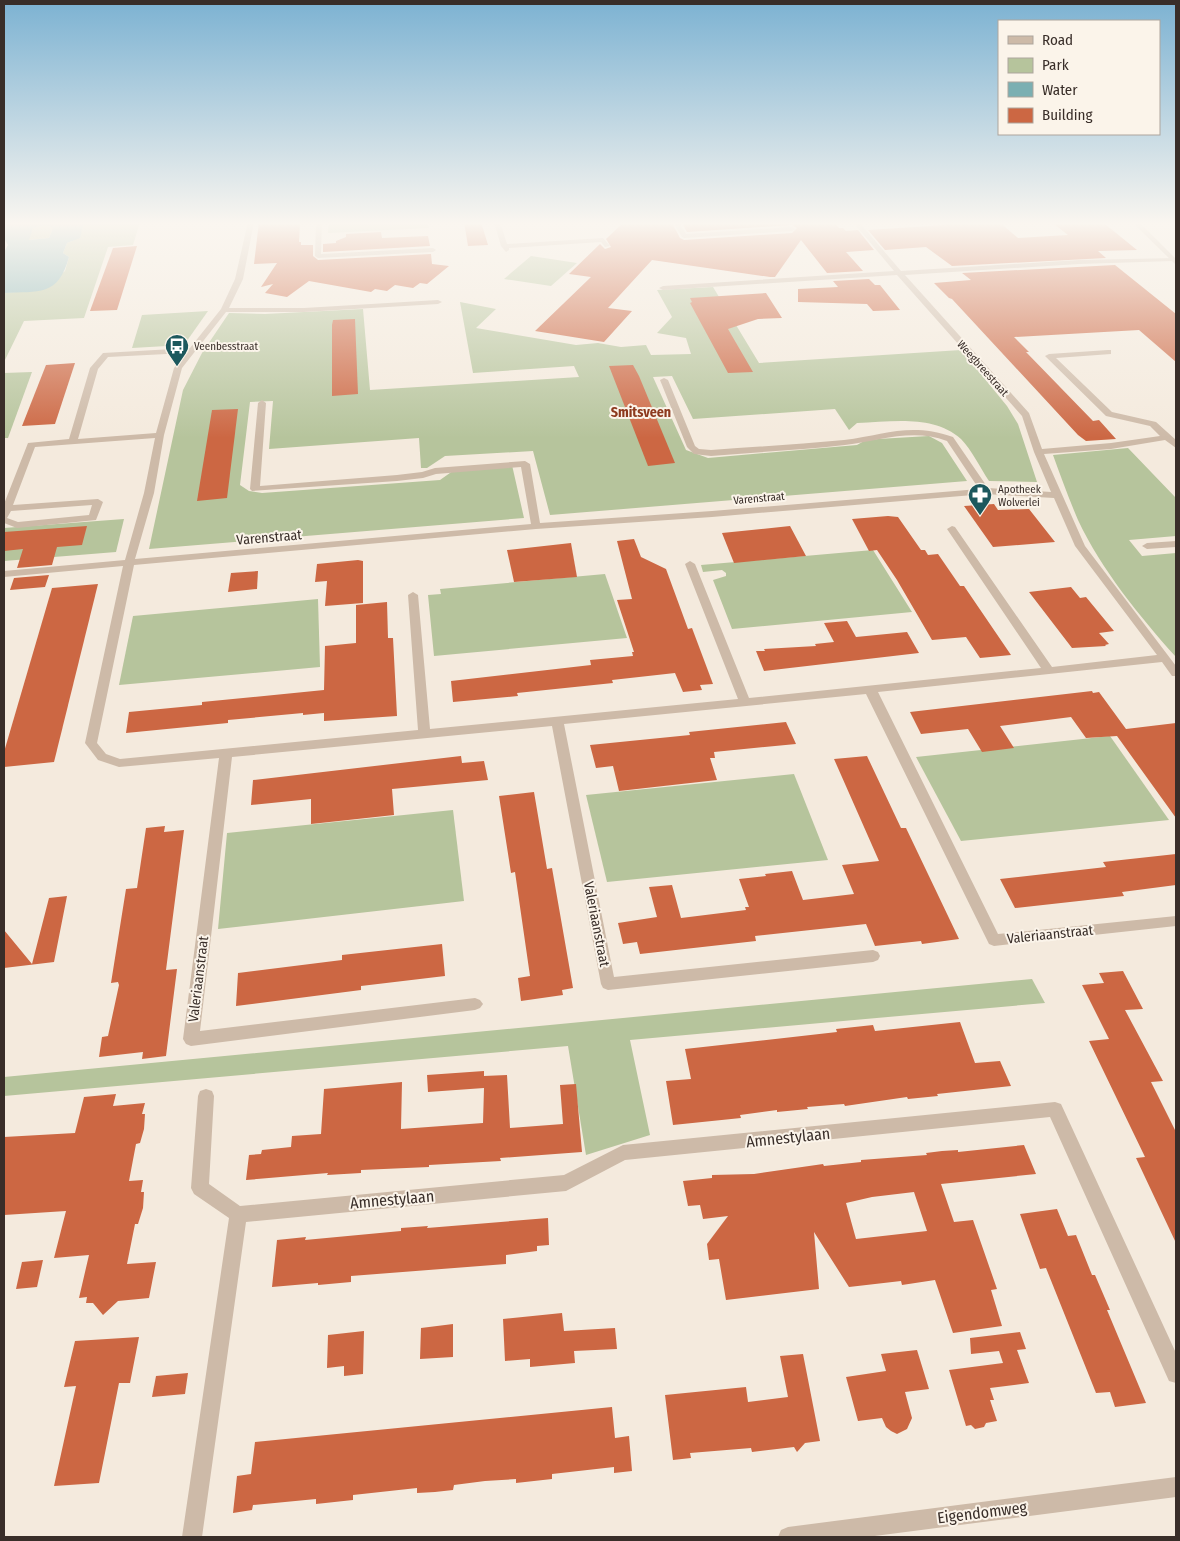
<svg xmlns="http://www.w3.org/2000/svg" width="1180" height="1541" font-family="'Fira Sans Condensed',sans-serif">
  <rect width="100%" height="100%" fill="#f4eadd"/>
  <!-- green -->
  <g fill="#b6c49c">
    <path d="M84,222H140L133,245L108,247L84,318L24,321L4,362V293L41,290L65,271L69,257L63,253L67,243C79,239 82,233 84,222Z"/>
    <polygon points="329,222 428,222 429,228 328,233"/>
    <polygon points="45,225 53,228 49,238 28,240 33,228"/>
    <polygon points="531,256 577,263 551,286 504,279"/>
    <path d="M713,287L759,363L961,350L1007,406L1018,424L1037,482L989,481C981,469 971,449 961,439C933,414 891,422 857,423L849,430L835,409L693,419L672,376L653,377L686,450L708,458L857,445L864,441L878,439L929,436L942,443L967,481L550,515L533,451L445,456L427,468H421L419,438L269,449L273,401L250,402L240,485L249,491L262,493L440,480L457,468L512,465L524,518L149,549L183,390L202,353L229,313L265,314L363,309L370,390L579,377L574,366L473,373L460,302L496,309L476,328L576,345L598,343L621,347L646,345L651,355L691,354L686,338L657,333L672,317L657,290Z"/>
    <polygon points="208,311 184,345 132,348 142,315"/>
    <polygon points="32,372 8,438 4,438 4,373"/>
    <path d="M1128,448L1176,498V536L1129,540L1142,556L1176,553V657C1140,617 1101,569 1078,520C1069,499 1061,477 1053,455Z"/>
    <polygon points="124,519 116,552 4,561 4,528"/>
    <polygon points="873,550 912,612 732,629 713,580 726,576 726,573 722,570 703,572 701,565"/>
    <polygon points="605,574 627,638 434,656 428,595 441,594 440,589"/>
    <polygon points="318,599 320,667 119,685 133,616"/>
    <polygon points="1110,736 1169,820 961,841 916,757"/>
    <polygon points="794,774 828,860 607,882 586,795"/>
    <polygon points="453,810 464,901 218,929 227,833"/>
    <polygon points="1032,979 1045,1003 630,1040 650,1135 586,1155 568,1046 4,1096 4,1077"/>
  </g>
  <!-- water -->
  <path fill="#7bafb2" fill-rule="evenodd" d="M4,222H84L80,238L67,243L63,253L69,257C58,297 39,291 4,293V252L8,245L4,238ZM45,225L53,228L49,238L29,240L33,228Z"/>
  <!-- building -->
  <g fill="#cc6743" fill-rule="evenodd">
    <polygon points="259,222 300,222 299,242 301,242 301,245 313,245 313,256 318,260 431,254 432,264 449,266 427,284 420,283 413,288 395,285 387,291 375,289 371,292 309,281 287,297 265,293 273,284 261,287 277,263 254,264"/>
    <polygon points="464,222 481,222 488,245 468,246"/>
    <polygon points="624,222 672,223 680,238 684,240 792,233 797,228 792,225 687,232 682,223 834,222 839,228 843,228 846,231 858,230 874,250 846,252 863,271 827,273 801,240 775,277 770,277 652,260 608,308 632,311 604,342 535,331 591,277 569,274 600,244 605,249 611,247 606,239"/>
    <polygon points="941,222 999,222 1018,238 1068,235 1054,224 1105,224 1137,250 1098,251 1106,258 952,266 926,247 885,250 868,230 944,225"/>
    <polygon points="381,232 382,238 428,236 430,246 323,252 323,244 336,243 336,241 346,237 346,234"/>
    <polygon points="137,246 117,310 90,311 113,248"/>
    <polygon points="1115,265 1176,314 1176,362 1139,330 1014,337 1029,352 1026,352 1093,421 1099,420 1116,439 1086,441 1078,435 952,299 949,298 934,283 971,280 962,273"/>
    <polygon points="869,279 875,285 880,285 900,310 873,311 867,304 798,302 798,289 838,287 833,281"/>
    <polygon points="766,293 782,318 758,319 728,329 753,372 728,373 690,303 692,302 690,298"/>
    <polygon points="355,319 358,394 332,396 332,325 333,320"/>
    <polygon points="75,363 55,424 22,426 46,365"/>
    <polygon points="633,365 639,376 675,463 648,466 609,366"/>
    <polygon points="238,409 227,498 197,501 212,410"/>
    <polygon points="994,504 998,510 1029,509 1055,542 993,547 964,506"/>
    <polygon points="888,516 898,517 921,550 925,550 928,555 938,554 960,586 964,586 1011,655 980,658 966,637 932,640 897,580 877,550 869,551 852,519"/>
    <polygon points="87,526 82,545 57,547 52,565 17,568 23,549 4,551 4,532"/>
    <polygon points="790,526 806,556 734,563 722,533"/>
    <polygon points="634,539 641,557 666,569 688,629 692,628 713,684 700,685 702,690 683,692 675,673 612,680 613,683 517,693 518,696 453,702 451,681 591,665 590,660 633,656 632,652 634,652 617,600 632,599 617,541"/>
    <polygon points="571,543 577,577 514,582 507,550"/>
    <polygon points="358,560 363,561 363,603 325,606 327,581 315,582 317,564"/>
    <polygon points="258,571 257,589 228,592 231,573"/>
    <polygon points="49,575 45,587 10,590 14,578"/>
    <polygon points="98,584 54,762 4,767 4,752 52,588"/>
    <polygon points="1071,587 1080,598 1086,597 1114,631 1099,633 1109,644 1105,645 1106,646 1072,648 1029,592"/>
    <polygon points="387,602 388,638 393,638 397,716 324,721 324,713 303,715 303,713 228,720 228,723 126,733 129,712 202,705 202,702 324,690 325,646 356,643 356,605"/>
    <polygon points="847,621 856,637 907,632 919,653 764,671 756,651 765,651 764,649 816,646 815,644 834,642 824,623"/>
    <polygon points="1092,691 1093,693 1099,692 1126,729 1176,723 1176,818 1117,736 1086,738 1071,717 1000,726 1014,748 982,752 968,729 921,734 910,712"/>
    <polygon points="786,722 796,744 714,752 715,758 710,758 717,780 619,791 613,766 596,768 590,745 690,735 689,732"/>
    <polygon points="461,756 462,763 484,761 488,780 392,789 394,815 311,824 311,799 251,805 253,780"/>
    <polygon points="867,756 901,828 906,828 959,939 922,944 921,941 875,946 866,924 755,936 756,941 640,954 637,942 623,944 618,923 657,917 649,887 672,885 681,918 746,910 745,907 749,907 739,879 766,876 765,874 792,871 803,900 854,894 842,865 879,861 834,759"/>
    <polygon points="534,792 547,869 552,868 573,988 562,990 563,995 521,1001 518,978 530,976 515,872 511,873 499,796"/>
    <polygon points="165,826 164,832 184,830 166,970 177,969 166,1056 142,1059 143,1052 99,1057 102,1037 108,1036 119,985 118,982 111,983 126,889 137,888 146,828"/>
    <polygon points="1176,854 1176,885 1122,892 1124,896 1015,908 1000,879 1106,867 1103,862"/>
    <polygon points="67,896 54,962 4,968 4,930 32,964 49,898"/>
    <polygon points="442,944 445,976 361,986 361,990 236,1006 238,973 342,960 342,955"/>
    <polygon points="1123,971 1143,1009 1125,1010 1163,1081 1151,1082 1176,1132 1176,1243 1136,1158 1145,1157 1089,1041 1109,1039 1082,985 1104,983 1099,973"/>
    <polygon points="960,1022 975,1063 1000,1061 1011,1086 937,1094 938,1096 908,1099 907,1097 845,1106 844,1104 807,1107 808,1109 777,1112 777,1110 740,1115 741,1118 673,1125 666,1081 691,1079 685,1049 837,1032 836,1029 873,1025 875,1031"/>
    <polygon points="484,1071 484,1076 507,1075 510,1128 563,1124 560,1085 576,1084 582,1152 500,1158 501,1161 429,1165 429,1167 361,1170 361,1173 327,1175 328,1173 246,1180 249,1155 261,1154 262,1150 291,1147 292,1136 321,1134 324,1089 402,1082 401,1129 483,1123 484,1088 428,1092 427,1075"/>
    <polygon points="116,1094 113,1106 145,1103 142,1114 145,1114 144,1129 140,1143 136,1144 129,1181 143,1180 141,1192 144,1192 143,1208 138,1224 135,1224 127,1264 156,1262 149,1298 118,1301 103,1315 93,1303 86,1303 87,1297 79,1298 89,1255 54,1258 66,1211 4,1215 4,1137 75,1133 84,1097"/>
    <path d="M1024,1145L1036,1174L941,1184L954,1222L973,1220L997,1289L991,1290L1002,1326L953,1333L935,1280L902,1285L901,1281L849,1287L814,1232L819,1289L726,1300L719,1259L709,1260L707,1244L728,1216L703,1219L700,1205L688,1206L683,1181L712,1178V1175L754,1174L823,1164L824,1166L861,1162V1160L927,1155L926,1153L942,1151L958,1150V1152ZM914,1192L927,1231L856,1239L846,1203L872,1197Z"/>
    <polygon points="1057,1209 1068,1236 1076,1235 1092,1275 1095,1275 1110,1310 1107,1310 1146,1403 1115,1407 1110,1392 1096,1393 1046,1268 1040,1269 1020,1214"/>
    <polygon points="548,1218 549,1245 537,1246 537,1251 506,1255 506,1264 351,1276 351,1282 318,1285 318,1283 272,1287 277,1240 306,1237 305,1240 401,1231 401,1228 428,1226 427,1228"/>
    <polygon points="43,1260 37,1287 16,1289 22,1262"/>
    <polygon points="562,1313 564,1331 615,1328 617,1349 574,1351 575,1363 530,1367 530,1359 505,1361 503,1319"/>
    <polygon points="453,1324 453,1357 420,1359 421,1328"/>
    <polygon points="364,1331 363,1374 344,1376 344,1366 327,1368 328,1335"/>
    <polygon points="1020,1332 1026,1349 1017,1350 1029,1383 990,1388 994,1400 990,1400 997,1421 986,1423 984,1427 975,1429 971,1425 966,1426 949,1370 1003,1363 999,1351 971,1354 970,1338"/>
    <polygon points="139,1337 130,1383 119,1383 99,1483 54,1486 76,1386 64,1387 75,1341"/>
    <polygon points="917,1350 929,1389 905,1392 912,1418 907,1429 897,1434 891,1431 886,1427 882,1418 858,1421 846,1377 886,1371 881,1354"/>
    <polygon points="803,1354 820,1441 805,1443 797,1452 794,1447 752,1452 751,1448 690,1453 691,1458 673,1460 665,1395 746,1387 748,1402 788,1397 780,1356"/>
    <polygon points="188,1373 185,1394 152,1397 156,1376"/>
    <polygon points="612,1407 615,1438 629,1436 632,1471 614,1473 614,1467 552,1474 552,1479 516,1483 516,1479 485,1481 454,1485 453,1490 435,1492 417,1493 417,1488 353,1495 353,1500 316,1504 316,1499 253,1505 252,1510 233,1513 237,1476 251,1474 255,1442"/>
  </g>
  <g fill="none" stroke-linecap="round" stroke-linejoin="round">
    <!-- minor -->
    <g fill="#cdbaa8" fill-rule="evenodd">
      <path d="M248,222H254L243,279L229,308H304L438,300L442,302L438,304L304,312H226L182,368L164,435L154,493L135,559L531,524L521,467L436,474L423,478L397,481L252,491L250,489L258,403L262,400L266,403L260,486L397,475L422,472L435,468L525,461L530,464L540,523L712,511L979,489L947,441C912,428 880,441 845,445C800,450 756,452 711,456L694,454L687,447L660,380L664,378L668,380L695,446L699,449L711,450C755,447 800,444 844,440C885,435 910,422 953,437L988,488L1051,492L1034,452L1022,416L897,275L663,290L659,288L663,286L894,271L853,222H859L901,271L1079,260L1175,258V260L1173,261L1079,264L905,275L1029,413L1042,449L1111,443L1160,436L1150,426L1106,416L1045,356L1049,354L1108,350H1111V354L1056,358L1112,412L1156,422L1176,440V448L1165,440L1111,449L1044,454L1085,546L1176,666V676H1172L1162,662L878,692L998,934L1176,916V926L994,946L989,944L866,694L564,724L614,977L873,950L878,952L880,956L878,960L873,962L608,990L603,988L601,984L552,726L232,757L200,1031L475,998L480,1000L483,1004L480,1008L475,1010L191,1046L186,1044L183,1039L219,758L119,767L98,760L85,743L123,566L4,577V571L125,560L144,493L155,438L35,447L13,505L98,499L103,502L96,520L17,528L4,523V504L28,443L69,439L90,368L103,353L190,348L221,309L235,279ZM186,353L174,368L156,433L78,439L98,369L108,357ZM985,494L1054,498L1075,546L1157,655L1052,667L955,527L952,526L947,529L1041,668L749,698L695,564L690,561L685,564L738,699L430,729L418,595L413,592L408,595L418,730L120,759L106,754L97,743L134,565L536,529L712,517ZM92,505L89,515L18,522L7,518L11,511Z"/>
      <polygon points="316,222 322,222 321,254 433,248 436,250 433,252 318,258 315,256"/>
      <polygon points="494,222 500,222 507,244 603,238 610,246 605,247 601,242 509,248 509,250 506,252 501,246"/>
      <polygon points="673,222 679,222 686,234 792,227 795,229 792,231 684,238 682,237"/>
      <polygon points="1176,541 1176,547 1147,549 1142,546 1147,543"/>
      <polygon points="206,1089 212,1091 214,1096 209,1184 240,1206 564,1175 623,1145 1055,1102 1061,1104 1176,1353 1176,1383 1169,1381 1050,1117 625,1160 566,1191 246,1222 202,1537 182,1537 229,1218 194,1194 191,1188 198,1096 200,1091"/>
      <polygon points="1176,1477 1176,1497 867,1537 778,1537 781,1530 788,1527"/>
    </g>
    <!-- tertiary -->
    <polygon fill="#cdbaa8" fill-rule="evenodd" points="1132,222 1139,222 1176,259 1176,265"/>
  </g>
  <!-- sky -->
  <linearGradient id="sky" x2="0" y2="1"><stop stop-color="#7cb2d2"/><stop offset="0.51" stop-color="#faf6f0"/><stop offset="1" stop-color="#faf6f0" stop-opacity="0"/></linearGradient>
  <rect width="1180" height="438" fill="url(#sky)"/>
  <!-- icons -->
  <defs>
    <g id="bus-pin" transform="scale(1.25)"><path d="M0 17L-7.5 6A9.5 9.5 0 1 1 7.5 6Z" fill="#1c585d" stroke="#fbf4ea"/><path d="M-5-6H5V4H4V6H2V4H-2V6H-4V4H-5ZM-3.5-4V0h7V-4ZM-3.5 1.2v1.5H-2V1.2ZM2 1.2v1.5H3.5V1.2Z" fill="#fff"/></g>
    <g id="pharmacy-pin" transform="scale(1.25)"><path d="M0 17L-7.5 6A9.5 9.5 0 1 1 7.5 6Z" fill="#1c585d" stroke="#fbf4ea"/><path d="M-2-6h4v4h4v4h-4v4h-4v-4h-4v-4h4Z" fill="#fff"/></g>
  </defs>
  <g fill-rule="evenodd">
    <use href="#bus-pin" x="177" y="346"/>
    <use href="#pharmacy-pin" x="980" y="495"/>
  </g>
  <g text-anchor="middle" stroke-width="4" stroke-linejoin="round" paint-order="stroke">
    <!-- far-poi labels -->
    <g font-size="11" fill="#392e29" stroke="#fbf4ea" text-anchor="start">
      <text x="194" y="350">Veenbesstraat</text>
      <text x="998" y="493">Apotheek<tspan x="998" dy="13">Wolverlei</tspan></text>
    </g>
    <!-- far-street labels -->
    <g font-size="11" fill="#392e29" stroke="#fbf4ea">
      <text transform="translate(983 368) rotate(48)" y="4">Weegbreestraat</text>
      <text transform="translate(759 498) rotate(-5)" y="4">Varenstraat</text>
    </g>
    <!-- far-quarter labels -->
    <g font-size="14" font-weight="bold" fill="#8d3a1e" stroke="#fbf4ea">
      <text x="641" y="417">Smitsveen</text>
    </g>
    <!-- street labels -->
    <g font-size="14" fill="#392e29" stroke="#fbf4ea">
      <text transform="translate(269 537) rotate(-5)" y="5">Varenstraat</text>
      <text transform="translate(597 924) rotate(79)" y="5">Valeriaanstraat</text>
      <text transform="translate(1050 934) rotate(-6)" y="5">Valeriaanstraat</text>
      <text transform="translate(198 979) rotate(-83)" y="5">Valeriaanstraat</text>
    </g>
    <!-- near-street labels -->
    <g font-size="16" fill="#392e29" stroke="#fbf4ea">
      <text transform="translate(788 1137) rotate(-6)" y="6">Amnestylaan</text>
      <text transform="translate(392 1199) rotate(-5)" y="6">Amnestylaan</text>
      <text transform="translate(982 1512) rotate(-7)" y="6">Eigendomweg</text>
    </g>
  </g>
  <!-- border -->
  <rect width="1180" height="1541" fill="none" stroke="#392e29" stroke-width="10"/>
  <!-- legend -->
  <rect x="998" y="20" width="162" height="115" fill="#fbf4ea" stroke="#ada59d"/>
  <rect x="1008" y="36" width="25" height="8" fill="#cdbaa8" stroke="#ada59d"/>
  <text x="1042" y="45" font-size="15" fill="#392e29">Road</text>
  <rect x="1008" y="58" width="25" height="15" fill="#b6c49c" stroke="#ada59d"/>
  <text x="1042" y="70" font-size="15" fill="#392e29">Park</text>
  <rect x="1008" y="82" width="25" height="15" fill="#7bafb2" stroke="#ada59d"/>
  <text x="1042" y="95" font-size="15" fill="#392e29">Water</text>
  <rect x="1008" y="108" width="25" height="15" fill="#cc6743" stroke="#ada59d"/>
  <text x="1042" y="120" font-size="15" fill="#392e29">Building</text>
</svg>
